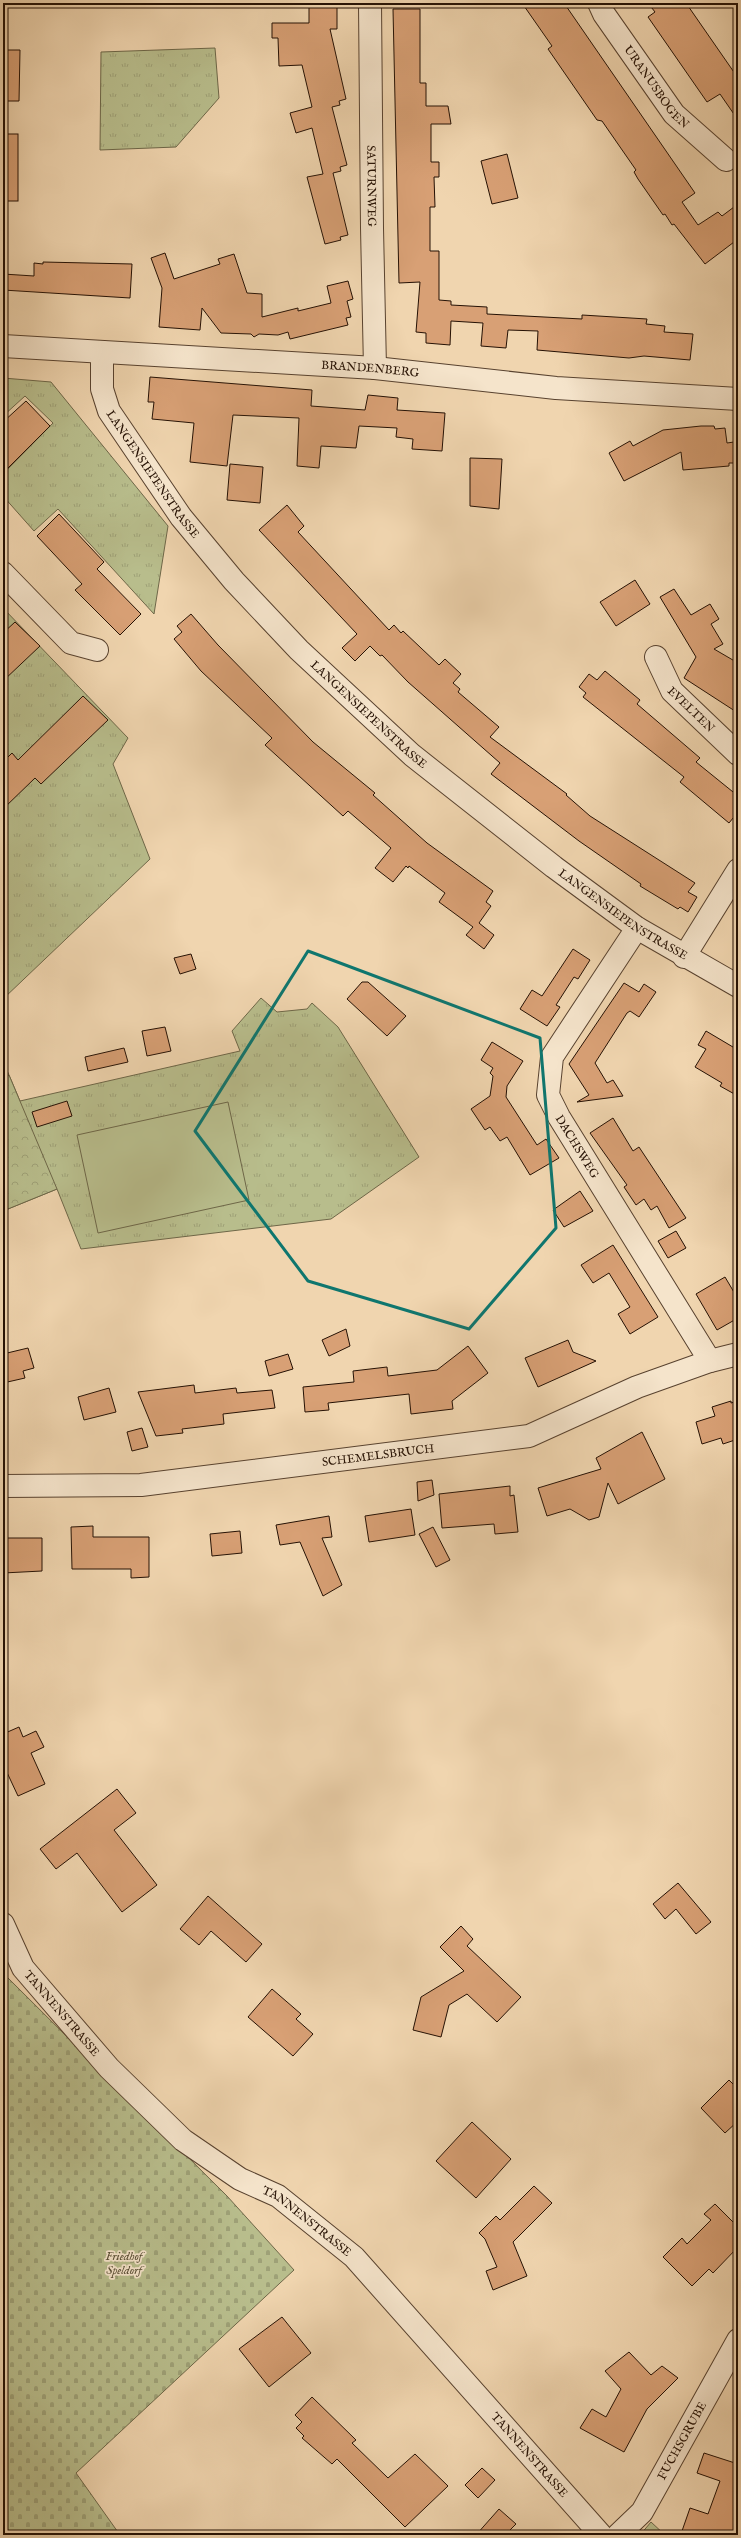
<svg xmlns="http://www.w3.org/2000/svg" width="741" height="2538" font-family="'IM FELL English',serif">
  <defs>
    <pattern id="grass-tufts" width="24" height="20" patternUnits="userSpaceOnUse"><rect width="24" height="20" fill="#b8bd8c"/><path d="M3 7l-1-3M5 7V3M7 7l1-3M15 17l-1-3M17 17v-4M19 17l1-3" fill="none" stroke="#9ea177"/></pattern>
    <pattern id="forest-crowns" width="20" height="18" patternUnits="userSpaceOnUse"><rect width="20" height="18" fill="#b8bd8c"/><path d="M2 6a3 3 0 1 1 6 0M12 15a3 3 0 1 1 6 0" fill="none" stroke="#9ea177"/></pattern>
    <pattern id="cemetery-stones" width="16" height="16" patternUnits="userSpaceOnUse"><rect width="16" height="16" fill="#b8bd8c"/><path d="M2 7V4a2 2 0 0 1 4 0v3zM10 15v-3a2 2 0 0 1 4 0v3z" fill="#9ea177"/></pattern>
  </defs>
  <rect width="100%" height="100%" fill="#f0d5af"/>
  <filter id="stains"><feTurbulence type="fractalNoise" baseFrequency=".005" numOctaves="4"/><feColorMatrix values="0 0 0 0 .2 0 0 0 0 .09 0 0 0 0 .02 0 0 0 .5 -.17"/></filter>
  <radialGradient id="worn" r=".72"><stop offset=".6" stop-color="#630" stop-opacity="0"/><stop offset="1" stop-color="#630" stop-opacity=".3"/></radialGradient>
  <!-- grass -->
  <g fill="url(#grass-tufts)" stroke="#6e6748">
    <polygon points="215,48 219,98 176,147 100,150 101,52"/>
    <polygon points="3,378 51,382 168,526 154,614 58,509 34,531 3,496 3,474 53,423 25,396 3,416"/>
    <polygon points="3,608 128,738 113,764 150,859 3,999"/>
    <polygon points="261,998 277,1012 307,1009 312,1003 338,1027 419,1157 331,1219 81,1249 57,1189 3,1211 3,1061 20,1101 240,1051 232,1031"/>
  </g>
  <!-- forest -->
  <g fill="url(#forest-crowns)" stroke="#6e6748">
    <polygon points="9,1075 57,1189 3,1211 3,1079"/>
    <polygon points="651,2522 665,2535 640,2535"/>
  </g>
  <!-- cemetery -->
  <polygon fill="url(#cemetery-stones)" stroke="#6e6748" points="3,1973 227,2196 294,2270 76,2473 120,2535 3,2535"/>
  <!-- garden -->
  <polygon fill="#b8bd8c" stroke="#6e6748" points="228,1102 249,1200 98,1233 77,1135"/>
  <!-- building -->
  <g fill="#d8a075" stroke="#251104">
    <polygon points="311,3 337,3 337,29 330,29 346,99 339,101 340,105 332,107 347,165 340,167 341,171 333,173 348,235 340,237 341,240 325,244 307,177 323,174 312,128 296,133 290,113 312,107 302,65 279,66 278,38 272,38 272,23 309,23 309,5"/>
    <polygon points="522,3 564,3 695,193 682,202 698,225 718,212 722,216 738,204 738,239 705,264 674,224 672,225 665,214 663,215 638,179 634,172 636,170 602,121 597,120 548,49 552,46"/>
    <polygon points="648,3 686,3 738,78 738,120 720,94 707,102 648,17 655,12"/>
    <polygon points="393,9 420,9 420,83 426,83 426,106 448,106 451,124 431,124 431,162 439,162 439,177 434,177 435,207 430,207 430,251 439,251 439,300 451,301 451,305 487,307 487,314 582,319 582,315 647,319 646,324 665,326 664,332 693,334 690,360 644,356 629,358 537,350 538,331 508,330 506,348 481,346 483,323 451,321 450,345 426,343 426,333 416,332 420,282 399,283"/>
    <polygon points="6,50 20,50 19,101 6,101 6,88 3,88 3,62 6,61"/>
    <rect x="3" y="134" width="15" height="67"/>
    <polygon points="507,154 518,198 492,204 481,161"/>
    <polygon points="165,253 174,279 220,264 218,259 234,254 247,293 262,294 262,317 298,308 298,311 331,303 327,286 348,281 353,299 347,301 351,317 346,318 348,325 290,339 288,332 278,335 259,334 254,337 251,334 221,333 202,308 200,330 159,327 162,288 151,258"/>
    <polygon points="43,262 132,264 130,298 3,290 3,274 34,276 34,263 43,264"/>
    <polygon points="150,377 312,390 311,406 365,410 368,395 398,398 397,410 445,413 442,451 412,449 413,439 396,437 397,428 359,426 356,448 321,446 319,468 297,466 299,418 233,415 227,466 190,462 194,423 152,419 154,402 148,402"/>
    <polygon points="26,401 50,426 3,473 3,422"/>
    <polygon points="701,426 714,426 715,429 725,428 727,443 734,442 736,463 729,463 729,466 683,470 681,452 624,481 609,453 630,441 633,446 663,430"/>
    <polygon points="470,458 502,459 499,509 470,506"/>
    <polygon points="230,464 263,467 260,503 227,500"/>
    <polygon points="287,505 304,526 298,532 389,630 394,625 401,633 403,631 439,665 445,659 461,674 453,683 460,689 458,692 499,727 490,737 567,794 566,795 590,816 695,883 688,892 697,897 688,912 680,907 678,909 640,886 641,884 579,841 491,774 500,763 408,682 382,655 380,656 370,646 355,661 342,648 357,634 259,530"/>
    <polygon points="59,514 104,562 97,569 141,614 120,635 75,590 82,584 37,536"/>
    <polygon points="635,580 650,604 616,626 600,602"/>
    <polygon points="674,589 691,615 710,604 719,619 711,624 723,644 714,649 738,663 738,713 684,678 696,657 660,597"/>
    <polygon points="191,614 218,645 313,742 375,793 373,795 427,843 493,891 486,902 491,906 479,923 494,935 484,949 466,935 473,927 439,902 445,893 409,866 408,868 406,866 393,882 375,868 391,848 348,811 343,816 265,745 272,738 201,671 174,639 182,632 177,626"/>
    <polygon points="15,622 40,646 3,681 3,633"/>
    <polygon points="605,671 640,700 637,704 700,758 696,762 738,796 738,812 729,823 680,782 684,777 583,697 586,693 579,687 589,674 597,680"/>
    <polygon points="83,696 108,720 41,784 35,778 3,809 3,762 12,753 18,760"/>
    <polygon points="573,949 590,960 578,979 574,977 556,1005 560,1007 547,1026 520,1009 532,990 542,996"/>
    <polygon points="191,954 196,969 180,974 174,958"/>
    <polygon points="362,982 368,982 406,1016 387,1036 347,999"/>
    <polygon points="624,983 639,992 644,984 656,992 639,1017 630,1011 627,1013 595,1063 607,1083 613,1080 623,1096 577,1102 589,1095 569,1064"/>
    <polygon points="165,1027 171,1051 147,1056 142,1031"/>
    <polygon points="706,1031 738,1050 738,1096 720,1086 722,1083 695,1067 706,1049 698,1045"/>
    <polygon points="492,1042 523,1061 507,1086 506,1097 537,1145 546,1139 559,1158 530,1175 507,1137 500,1141 490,1127 485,1130 471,1109 490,1096 493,1076 490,1073 493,1068 481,1060"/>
    <polygon points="124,1048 128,1062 88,1071 85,1057"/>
    <polygon points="67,1101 72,1116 37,1127 32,1112"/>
    <polygon points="613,1118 633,1151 639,1147 686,1218 669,1228 657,1206 651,1210 644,1199 636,1205 624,1187 627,1185 590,1133"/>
    <polygon points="580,1191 593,1211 564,1227 553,1210"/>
    <polygon points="676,1231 686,1248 668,1258 658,1241"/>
    <polygon points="613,1245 658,1317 630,1334 618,1314 630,1307 609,1273 593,1283 581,1265"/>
    <polygon points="725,1277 738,1299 738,1318 717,1330 696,1294"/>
    <polygon points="346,1329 350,1346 329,1356 322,1340"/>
    <polygon points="568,1340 573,1352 596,1361 538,1387 525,1358"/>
    <polygon points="468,1346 488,1373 452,1401 453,1409 411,1414 409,1394 328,1403 329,1410 305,1412 303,1387 354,1382 353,1371 387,1367 388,1376 437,1370"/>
    <polygon points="28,1348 34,1368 23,1371 25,1378 3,1383 3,1354"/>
    <polygon points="288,1354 293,1369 269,1376 265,1361"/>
    <polygon points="194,1385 195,1393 236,1388 237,1393 272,1390 275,1408 223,1414 224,1424 182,1429 183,1433 156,1436 138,1392"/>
    <polygon points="109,1388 116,1412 84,1420 78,1397"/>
    <polygon points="731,1401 731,1403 738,1401 738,1439 723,1444 721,1438 702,1444 696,1422 715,1416 712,1407"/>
    <polygon points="142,1428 148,1447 132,1451 127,1432"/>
    <polygon points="642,1432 665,1479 618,1504 608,1483 599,1517 589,1520 570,1509 547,1516 538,1488 601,1469 596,1458"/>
    <polygon points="432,1480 434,1495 418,1501 417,1482"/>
    <polygon points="510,1486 510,1496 514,1495 518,1532 495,1534 494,1524 442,1528 439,1494"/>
    <polygon points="411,1509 415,1535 369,1542 365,1516"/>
    <polygon points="329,1516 332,1537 322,1538 342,1585 323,1596 300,1542 280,1545 276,1525"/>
    <polygon points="93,1526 93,1537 149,1537 149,1577 131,1578 131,1569 72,1569 71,1527"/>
    <polygon points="433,1527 450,1560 436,1567 419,1534"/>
    <polygon points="240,1531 242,1553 212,1556 210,1534"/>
    <polygon points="3,1538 42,1538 42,1571 3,1573"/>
    <polygon points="19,1727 23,1737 36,1731 44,1747 31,1753 45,1784 18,1796 3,1764 3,1734"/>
    <polygon points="117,1789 136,1813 114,1830 157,1885 122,1912 77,1853 56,1869 40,1849"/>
    <polygon points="678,1883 711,1922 696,1934 676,1909 665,1919 653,1904"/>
    <polygon points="208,1896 262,1944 246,1962 211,1931 199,1945 180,1929"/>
    <polygon points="461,1926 473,1939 467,1946 521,1997 497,2022 467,1994 449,2005 441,2037 413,2030 421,1997 464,1971 440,1947"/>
    <polygon points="272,1989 301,2014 296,2019 313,2034 293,2056 248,2017"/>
    <polygon points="729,2080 738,2089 738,2121 725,2133 701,2108"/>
    <polygon points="472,2122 511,2159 476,2198 436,2161"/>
    <polygon points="534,2186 552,2203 513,2242 527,2276 493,2290 486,2271 497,2267 485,2239 479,2233 496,2216 500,2220"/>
    <polygon points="715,2204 738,2227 738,2247 713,2273 709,2269 692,2286 663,2257 682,2238 687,2244 711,2220 704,2214"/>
    <polygon points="282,2317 311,2353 269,2387 239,2349"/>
    <polygon points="629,2352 651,2375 662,2366 678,2378 647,2409 624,2452 580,2428 592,2409 606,2417 621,2389 605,2371"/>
    <polygon points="312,2397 356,2440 352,2443 388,2478 415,2454 448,2486 405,2527 337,2459 332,2464 302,2438 304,2436 296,2428 302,2422 295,2415"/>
    <polygon points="704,2453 738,2464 738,2535 695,2535 682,2531 690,2508 708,2514 720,2481 697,2473"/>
    <polygon points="482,2468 495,2480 478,2498 465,2485"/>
    <polygon points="499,2509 516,2524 505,2535 476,2535"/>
  </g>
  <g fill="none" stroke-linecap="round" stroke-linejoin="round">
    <!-- minor casing -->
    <g stroke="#58422f" stroke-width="24">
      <g id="minor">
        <path id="s1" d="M370,3L372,228L375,368"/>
        <path id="s2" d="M599,3L604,14L674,114L726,160"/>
        <path id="s3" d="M3,346L375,368L556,388L738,399"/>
        <path id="s4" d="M102,352V389L109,411L181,517L234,581L299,650L412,755L554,867L637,928L738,986"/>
        <polyline points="3,573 71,643 97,650"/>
        <path id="s5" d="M656,657L672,691L738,754"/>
        <path id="s6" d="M637,928L552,1057L548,1095L559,1117L710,1361"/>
        <polyline points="684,957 738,870"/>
        <path id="s7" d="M3,1486L141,1485L529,1436L637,1387L710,1361L738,1354"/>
        <path id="s8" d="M3,1924L23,1968L109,2068L183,2140L240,2179L278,2196L354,2257L601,2535"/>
        <path id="s9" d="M618,2535L642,2512L738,2340"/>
      </g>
    </g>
    <!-- minor -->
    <use href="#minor" stroke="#f5e4cb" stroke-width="22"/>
  </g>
  <!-- marked area -->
  <path fill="none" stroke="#0f766e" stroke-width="3" stroke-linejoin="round" d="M308,951L540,1038L556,1228L469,1329L308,1281L195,1131Z"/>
  <g text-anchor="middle" stroke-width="3.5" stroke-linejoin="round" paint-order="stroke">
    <!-- street labels -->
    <g font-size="12" fill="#251104" stroke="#f5e4cb">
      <text dy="4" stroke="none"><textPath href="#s2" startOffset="102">URANUSBOGEN</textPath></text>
      <text dy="4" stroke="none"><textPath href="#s1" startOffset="183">SATURNWEG</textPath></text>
      <text dy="4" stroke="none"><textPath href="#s3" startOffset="368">BRANDENBERG</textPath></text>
      <text dy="4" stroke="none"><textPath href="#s4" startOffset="137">LANGENSIEPENSTRASSE</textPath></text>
      <text dy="4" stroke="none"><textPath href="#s5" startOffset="64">EVELTEN</textPath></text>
      <text dy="4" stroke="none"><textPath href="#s4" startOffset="461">LANGENSIEPENSTRASSE</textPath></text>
      <text dy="4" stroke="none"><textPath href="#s4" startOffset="785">LANGENSIEPENSTRASSE</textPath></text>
      <text dy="4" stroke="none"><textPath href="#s6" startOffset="252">DACHSWEG</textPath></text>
      <text dy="4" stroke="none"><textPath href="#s7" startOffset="377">SCHEMELSBRUCH</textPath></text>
      <text dy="4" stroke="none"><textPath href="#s8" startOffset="108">TANNENSTRASSE</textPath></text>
      <text dy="4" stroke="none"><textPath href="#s8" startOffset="432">TANNENSTRASSE</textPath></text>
      <text dy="4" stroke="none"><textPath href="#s9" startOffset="115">FUCHSGRUBE</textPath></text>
      <text dy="4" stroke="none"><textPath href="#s8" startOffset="756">TANNENSTRASSE</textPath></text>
    </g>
    <!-- park labels -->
    <g font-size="12" font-style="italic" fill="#584d34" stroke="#f5e4cb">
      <text x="124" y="2260">Friedhof<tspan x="124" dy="14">Speldorf</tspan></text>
    </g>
  </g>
  <!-- margin -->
  <rect width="741" height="2538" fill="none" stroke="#f0d5af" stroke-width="16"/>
  <rect x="4" y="4" width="733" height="2530" fill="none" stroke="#251104" stroke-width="2"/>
  <rect x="8" y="8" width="725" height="2522" fill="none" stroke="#251104"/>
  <rect width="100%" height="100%" filter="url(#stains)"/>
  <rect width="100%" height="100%" fill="url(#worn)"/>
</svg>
